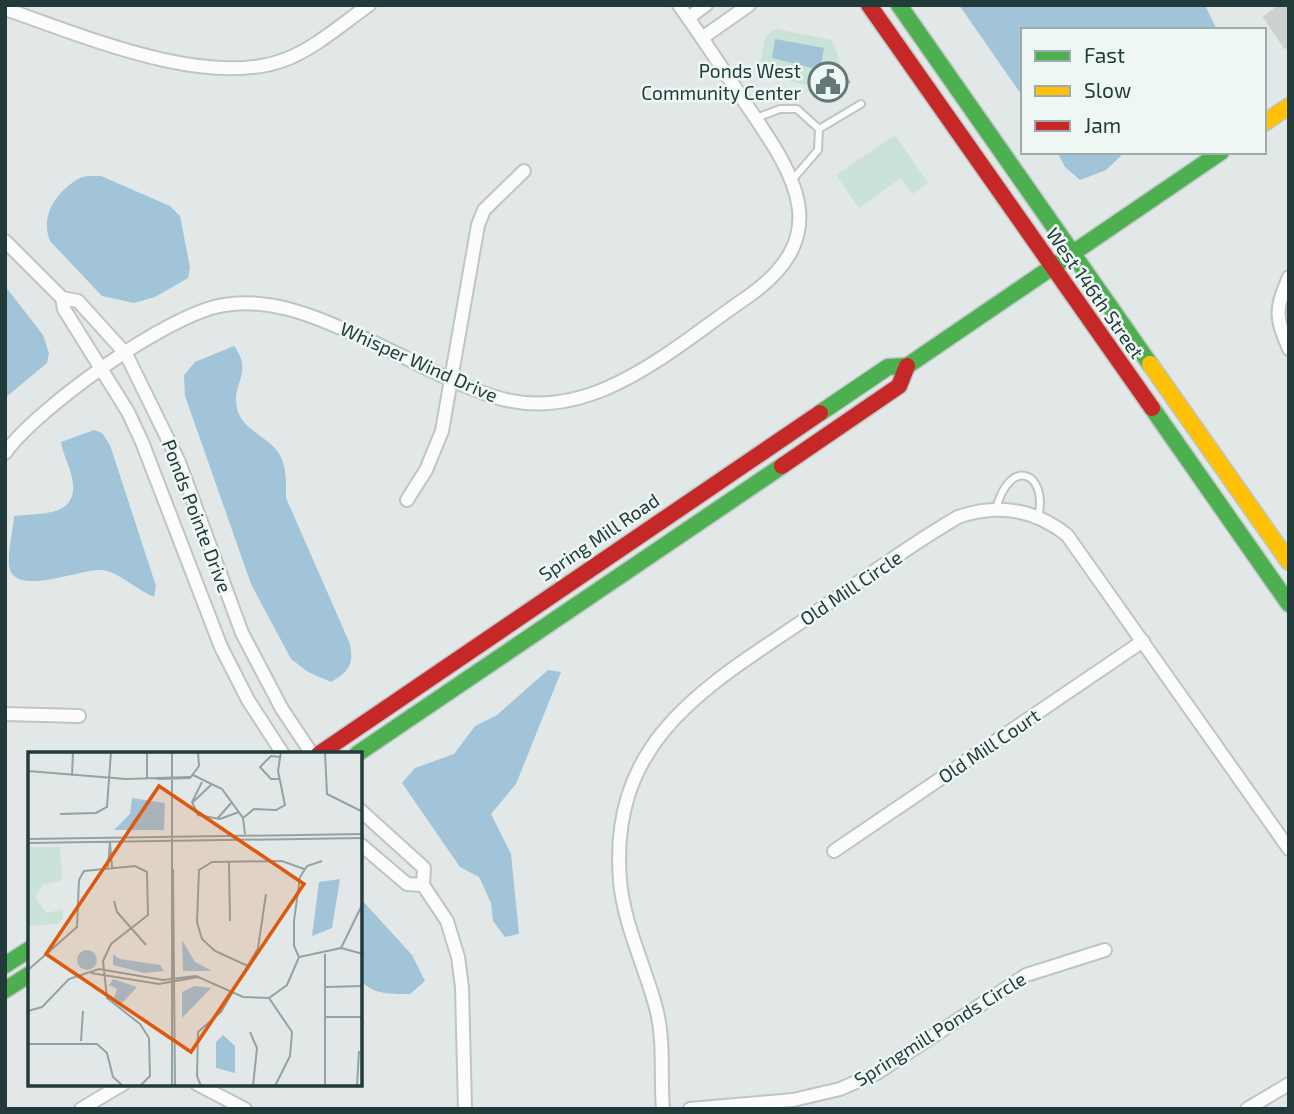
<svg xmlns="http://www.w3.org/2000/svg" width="1294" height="1114" font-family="'Exo 2',sans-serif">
  <rect width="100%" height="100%" fill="#e2e8e7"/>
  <!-- green -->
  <g fill="#cae2d7">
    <path d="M776,29L831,40C840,53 838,65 847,79L829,92L827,89L817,96L809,85L769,77L760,65L766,36Z"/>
    <polygon points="895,135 928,183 912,194 901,178 859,208 836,175"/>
  </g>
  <!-- water -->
  <g fill="#a1c4d8">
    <polygon points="959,5 1205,5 1217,30 1023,30 1023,97"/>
    <polygon points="775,39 824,48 820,70 772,58"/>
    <polygon points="1057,152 1125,152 1106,170 1080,180 1065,167"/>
    <path d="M101,176L170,206L180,216L190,267L188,278L155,297L134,303L102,296L50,241C40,216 56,192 78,179C84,175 94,176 101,176Z"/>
    <polygon points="5,286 43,335 49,353 47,363 5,398"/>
    <path d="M234,346C254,372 231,384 237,408C241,430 270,437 280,455C287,469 286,484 286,498L350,644C354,664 349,672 331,682L308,672L291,659L251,584L185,396L184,375L195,362Z"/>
    <path d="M94,430L102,433L110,445L156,586L154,597C137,590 117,571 102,570C81,568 12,599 9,565C8,549 13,531 14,516C37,513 76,518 73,484C72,470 63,456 61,442Z"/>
    <polygon points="548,670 561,672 516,784 491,814 511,854 519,934 505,937 493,921 491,903 479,877 460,867 402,783 415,768 454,754 475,726 497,715"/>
    <path d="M361,899L412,955L425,981L410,994C392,994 374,995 361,981Z"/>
  </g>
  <!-- shadow -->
  <polygon fill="#0003" points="838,68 851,82 836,94 832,92 823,98 818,95"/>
  <!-- building -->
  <g fill="#ccd1d0" stroke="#cad1d0" stroke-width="2">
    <polygon points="1280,5 1289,5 1289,45 1285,48 1264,17"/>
    <polygon points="838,66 847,79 829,92 827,89 817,96 809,85"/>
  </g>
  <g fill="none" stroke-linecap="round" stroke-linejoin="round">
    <!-- lane casing -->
    <g stroke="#bfc5c4" stroke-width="10">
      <g id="lane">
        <polyline points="756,118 780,109 797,109 819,129 818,150 793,179"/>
        <polyline points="819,129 861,104"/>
        <path d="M996,509C1010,455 1049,473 1038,517"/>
      </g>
    </g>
    <!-- street casing -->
    <g stroke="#bfc5c4" stroke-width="16">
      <g id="street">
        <path d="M5,9C82,35 205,89 284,60C314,49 342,24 369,5"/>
        <polyline points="688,18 706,5"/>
        <polyline points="702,38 749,5"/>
        <polyline points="5,241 62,298 78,301 126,354 179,462 242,633 282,709 312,754"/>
        <path d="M1289,277C1275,310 1275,316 1289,349"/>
        <polyline points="62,298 64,309 128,412 142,442 221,647 248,700 283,754"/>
        <path d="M5,453C37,408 169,313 224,305C267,298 307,313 345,330C395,350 441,379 492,396C588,428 669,351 743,300C837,237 796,177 746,104C724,71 702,37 679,5"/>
        <polyline points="407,500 426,470 442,431 478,225 484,210 524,171"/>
        <polyline points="5,714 79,716"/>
        <polyline points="360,810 424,868 423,885 447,921 458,957 462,987 465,1109"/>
        <polyline points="360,844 407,884 423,885"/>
        <polyline points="834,851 1143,641"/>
        <polyline points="197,1084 245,1109"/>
        <polyline points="81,1109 123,1084"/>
        <path d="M663,1109C660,1076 665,1041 656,1008C645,966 624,925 620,881C608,736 711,684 813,614C861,581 908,546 958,517C998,503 1034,509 1067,535L1289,849"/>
        <polyline points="690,1109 793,1100 840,1089 877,1073 1026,975 1105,950"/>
        <polyline points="1247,1109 1289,1084"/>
      </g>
    </g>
    <!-- fast casing -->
    <g stroke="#bec6c4" stroke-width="19">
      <g id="fast">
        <polyline points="899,5 1150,364"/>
        <polyline points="1152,408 1289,604"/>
        <polyline points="820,413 888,367 907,366 1221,152"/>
        <polyline points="357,754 782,466"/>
        <polyline points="5,965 30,949"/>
        <polyline points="5,990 30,974"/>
      </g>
    </g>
    <!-- slow casing -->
    <g stroke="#bec6c4" stroke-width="19">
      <g id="slow">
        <polyline points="1264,123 1289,106"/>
        <polyline points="1150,364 1289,562"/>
      </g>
    </g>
    <!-- jam casing -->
    <g stroke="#bec6c4" stroke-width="19">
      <g id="jam">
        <polyline points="869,5 1152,408"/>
        <polyline points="782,466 899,386 907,366"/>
        <polyline points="319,754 820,413"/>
      </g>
    </g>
    <!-- lane -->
    <use href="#lane" stroke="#fbfcfb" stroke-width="6"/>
    <!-- street -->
    <use href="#street" stroke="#fbfcfb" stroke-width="12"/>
    <!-- fast -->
    <use href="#fast" stroke="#4caf50" stroke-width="16"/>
    <!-- slow -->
    <use href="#slow" stroke="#ffc107" stroke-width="16"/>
    <!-- jam -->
    <use href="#jam" stroke="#c62828" stroke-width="16"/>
  </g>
  <!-- icons -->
  <defs>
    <g id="civic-ring" transform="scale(2.0125)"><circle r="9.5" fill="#eff7f5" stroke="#647877" stroke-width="1.5"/><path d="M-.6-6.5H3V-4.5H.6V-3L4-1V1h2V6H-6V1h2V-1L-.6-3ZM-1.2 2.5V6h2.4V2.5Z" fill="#647877"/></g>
  </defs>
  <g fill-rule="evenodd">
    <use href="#civic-ring" x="828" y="82"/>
  </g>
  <g text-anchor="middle" stroke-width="5" stroke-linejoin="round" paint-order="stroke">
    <!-- poi labels -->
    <g font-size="19" fill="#203b3a" stroke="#eff7f5" text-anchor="end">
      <text x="801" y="78">Ponds West<tspan x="801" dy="22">Community Center</tspan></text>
    </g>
    <!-- street labels -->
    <g font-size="19" fill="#203b3a" stroke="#eff7f5">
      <text transform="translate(1095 293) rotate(55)" y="7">West 146th Street</text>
      <text transform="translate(419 362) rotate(24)" y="7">Whisper Wind Drive</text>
      <text transform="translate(197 516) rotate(69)" y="7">Ponds Pointe Drive</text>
      <text transform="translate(599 537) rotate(-34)" y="7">Spring Mill Road</text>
      <text transform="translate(851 588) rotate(-34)" y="7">Old Mill Circle</text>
      <text transform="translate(989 746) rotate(-34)" y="7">Old Mill Court</text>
      <text transform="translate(940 1029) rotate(-32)" y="7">Springmill Ponds Circle</text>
    </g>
  </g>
  <!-- overview -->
  <g transform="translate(28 752)">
    <rect width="334" height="334" fill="#e2e8e7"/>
    <path d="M0,95H32L34,128L15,133L7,145L18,161L35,157V166L29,172L0,174Z" fill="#cae2d7"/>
    <path d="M104,46L137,51L136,78H86L102,62ZM312,127L304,176L284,184L291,130ZM154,188L167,210L184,219H155ZM49 208a10 10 0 1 1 20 0a10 10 0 1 1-20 0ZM85,202L92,207L132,213L136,219L116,221L85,213ZM85,227L109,235L94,251L86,246L89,237L81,233ZM167,234L183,236L154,266V240ZM195,283L207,294V321L188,316V290Z" fill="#a1c4d8"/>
    <path fill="none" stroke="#94a3a2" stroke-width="2" d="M119,0V27M297,0L299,42L335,60M0,19L98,27L162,25M165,23L194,37L215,66L217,82M44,24L45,0M129,27L162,26L171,14L170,0M252,27H243L232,15L243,4L252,5M174,30L164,50L170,63L192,67L211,60M164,51L184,32M32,62L68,61L79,55L83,0M215,66L226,57L248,58L257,53L250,19L253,0M189,67L204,50M0,87L335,82M82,90L84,115M0,91L335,86M201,110L202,169M80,115L82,89M145,117L147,334M86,149L89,160L118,193M313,196L335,202M297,202V334M271,205L266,194V169L272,125L279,114L294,109M220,214L187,199L174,187L169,170L171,118L184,110L254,109L276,117M0,218L49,175L51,128L56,119L107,114L119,120L120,163L83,192L75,209L79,246L112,272L121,286L122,324L112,334M63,221L131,232L170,225M298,235L335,234M241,246L264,280L262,304L247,334M0,259L14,255L41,227L71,217L135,228L168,224L215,245L241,246L259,233L271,205L313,196L335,151M297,265H335M222,280L229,296L225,334M53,289L55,259M0,292H69L79,301L85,325L95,334M144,334V0M173,334L169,324L170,280L193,260L230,196L238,142M329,334L331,299"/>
    <path fill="#de580e" fill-opacity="0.15" stroke="#de580e" stroke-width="3.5" d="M131,34L276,132L163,300L18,202Z"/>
    <rect width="334" height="334" fill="none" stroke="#203b3a" stroke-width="3.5"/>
  </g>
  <!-- border -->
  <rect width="1294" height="1114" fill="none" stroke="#203b3a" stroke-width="14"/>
  <!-- legend -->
  <rect x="1021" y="28" width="245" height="126" fill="#eff7f5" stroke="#9cacaa" stroke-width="2"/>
  <rect x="1035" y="51" width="35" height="10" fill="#4caf50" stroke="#9cacaa" stroke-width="2"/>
  <text x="1084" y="63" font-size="21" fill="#203b3a">Fast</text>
  <rect x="1035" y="86" width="35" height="10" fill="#ffc107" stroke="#9cacaa" stroke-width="2"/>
  <text x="1084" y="98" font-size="21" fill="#203b3a">Slow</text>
  <rect x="1035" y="121" width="35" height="10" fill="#c62828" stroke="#9cacaa" stroke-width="2"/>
  <text x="1084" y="133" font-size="21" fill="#203b3a">Jam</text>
</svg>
